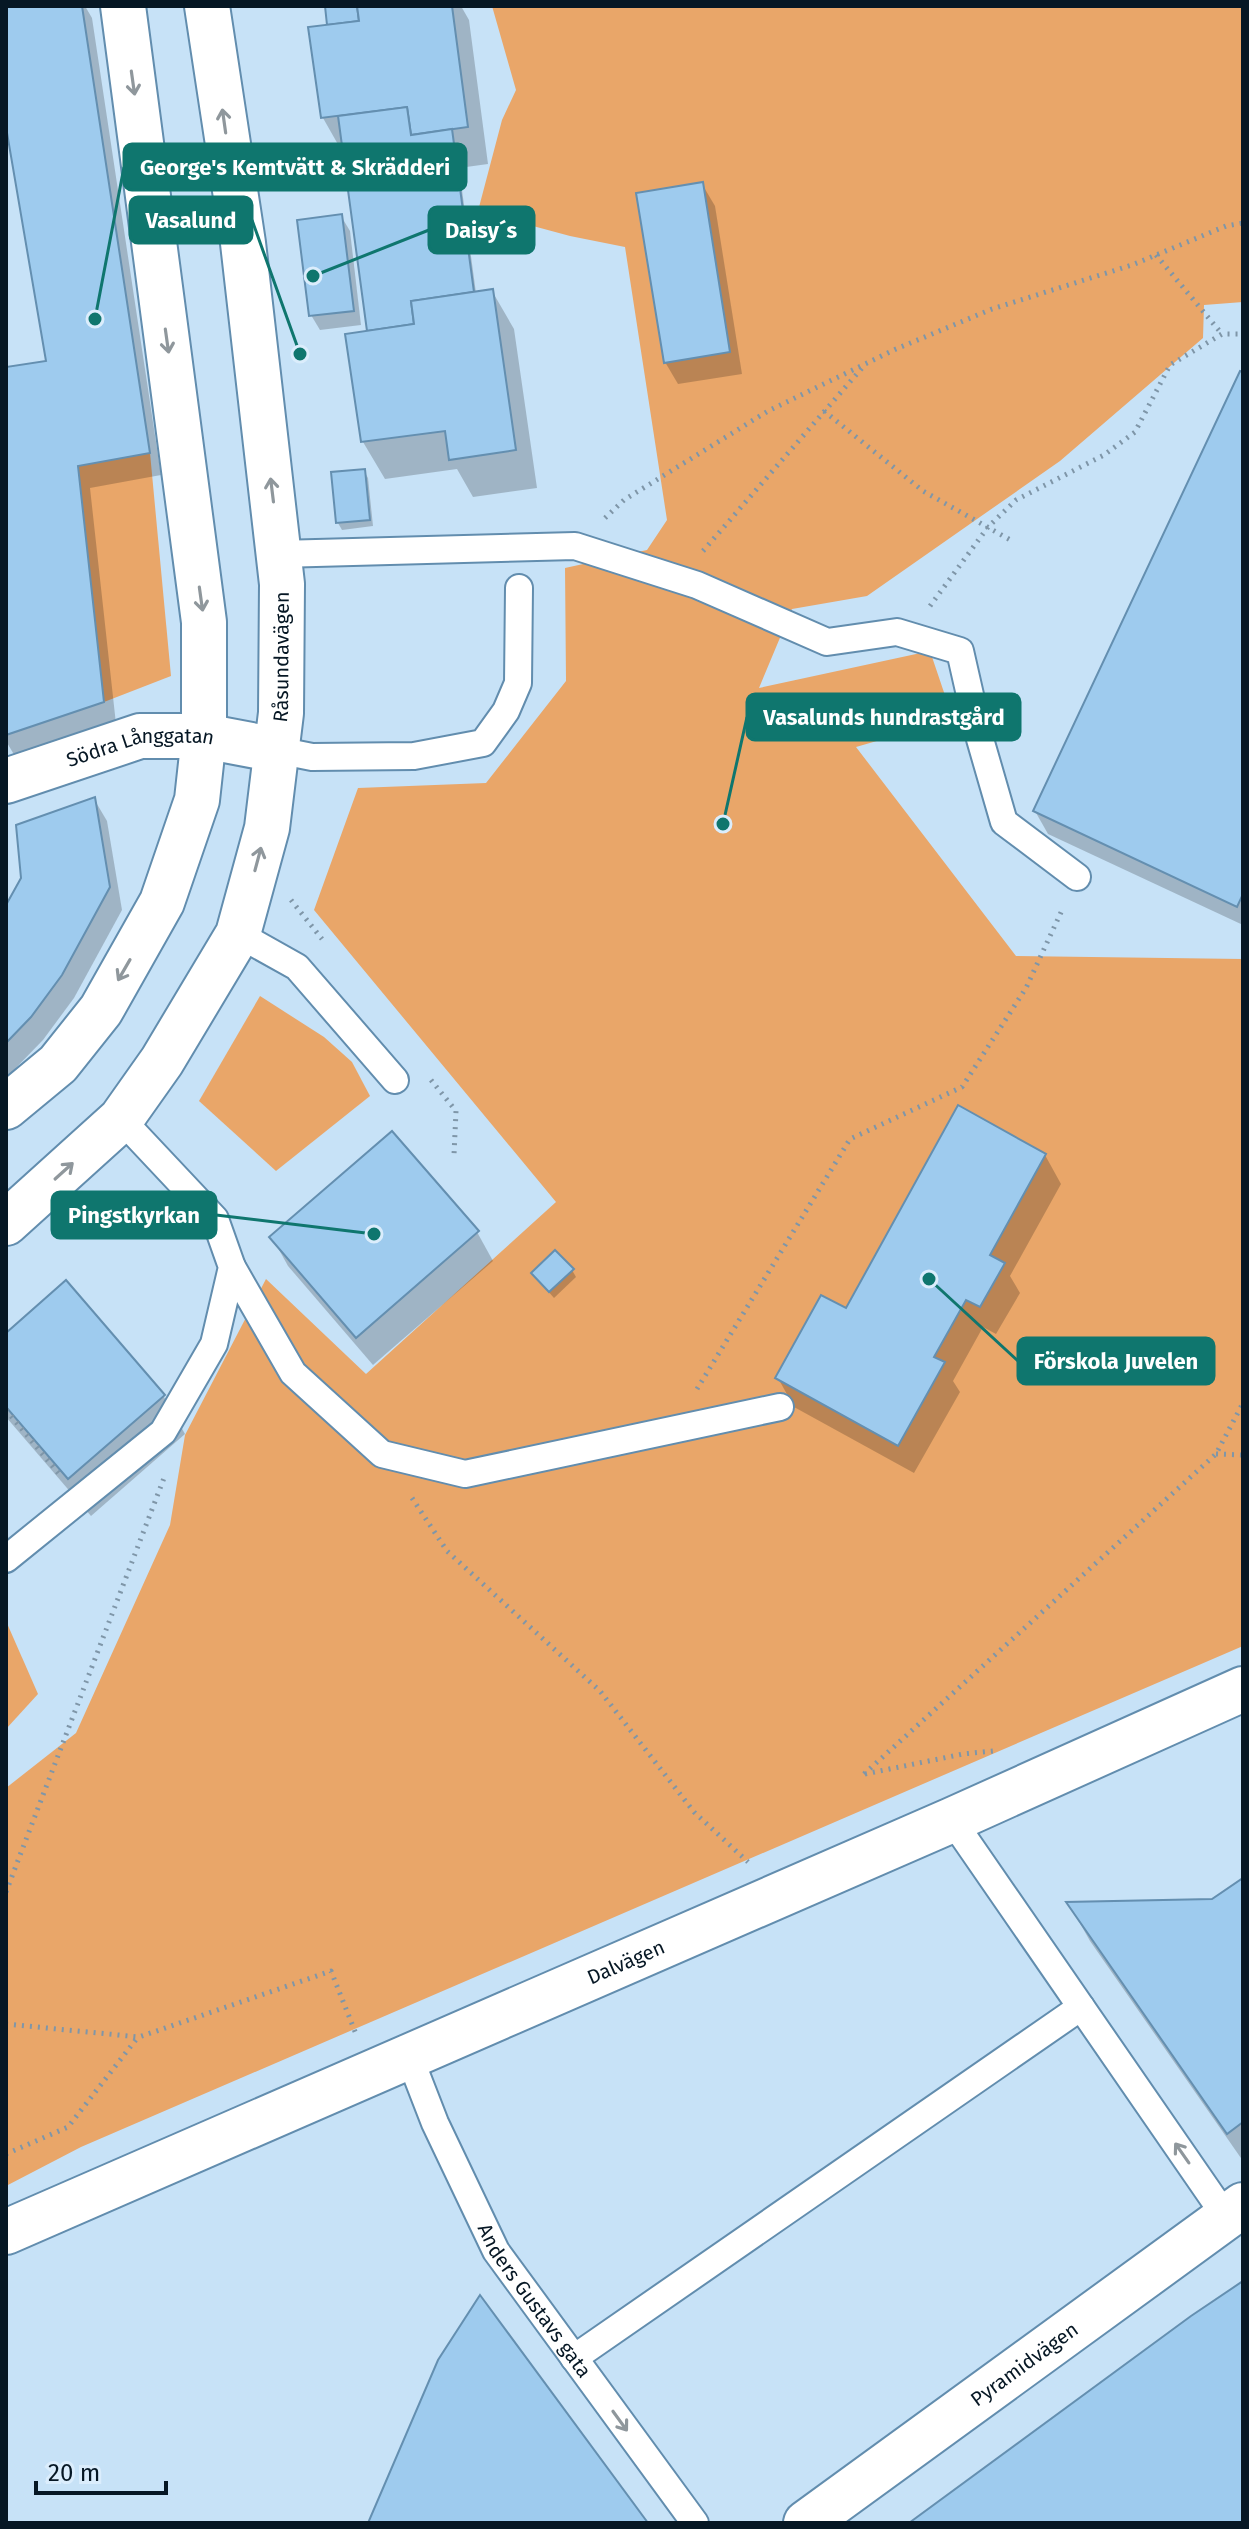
<svg xmlns="http://www.w3.org/2000/svg" width="1249" height="2529" font-family="'Fira Sans',sans-serif">
  <rect width="100%" height="100%" fill="#c7e2f7"/>
  <!-- green -->
  <g fill="#e9a669">
    <polygon points="492,6 1243,6 1243,302 1204,305 1203,338 1060,461 867,596 792,609 759,688 930,651 953,719 856,747 1016,956 1243,959 1243,1646 81,2147 6,2186 6,1788 76,1733 170,1525 185,1435 266,1279 366,1374 556,1202 314,910 358,788 486,783 566,681 565,568 647,550 667,520 625,247 570,236 478,211 502,120 516,90"/>
    <polygon points="150,453 171,676 104,702 78,466"/>
    <polygon points="260,996 324,1037 352,1062 370,1096 276,1171 199,1101"/>
    <polygon points="6,1621 38,1694 6,1729"/>
  </g>
  <!-- shadow -->
  <g fill="#0003">
    <polygon points="6,6 85,6 92,18 161,475 90,488 116,724 16,758 6,741 6,369 48,363 6,116"/>
    <polygon points="327,6 461,6 469,20 488,164 459,168 476,293 492,291 514,329 537,488 473,497 457,469 385,479 363,442 369,333 344,155 323,118 329,27"/>
    <polygon points="702,184 715,206 742,374 678,384 665,362"/>
    <polygon points="341,216 350,231 361,325 320,330 311,315"/>
    <polygon points="1243,374 1243,925 1048,834 1035,811"/>
    <polygon points="364,471 368,478 373,526 342,530 338,523"/>
    <polygon points="94,799 107,821 122,910 74,998 43,1040 6,1078 6,909"/>
    <polygon points="1045,1155 1061,1184 1010,1276 1020,1293 996,1334 983,1327 953,1381 960,1392 914,1473 794,1407 778,1378 846,1311"/>
    <polygon points="477,1232 493,1261 373,1365 288,1266 272,1237"/>
    <polygon points="572,1270 576,1277 554,1298 533,1274"/>
    <polygon points="66,1283 164,1397 185,1434 91,1516 6,1417 6,1335"/>
    <polygon points="1243,1880 1243,2161 1090,1941 1069,1904 1213,1901"/>
  </g>
  <!-- building -->
  <g fill="#9ecbee" stroke="#648fb0" stroke-width="2">
    <polygon points="6,6 82,6 150,453 78,466 104,702 6,735 6,367 46,361 6,127"/>
    <polygon points="325,6 357,6 359,21 327,25"/>
    <polygon points="357,6 452,6 468,127 411,135 407,107 321,118 308,27 359,21"/>
    <polygon points="407,107 411,135 452,129 474,292 411,301 414,324 367,331 338,116"/>
    <polygon points="703,182 730,352 664,363 636,193"/>
    <polygon points="342,214 354,311 309,316 297,220"/>
    <polygon points="493,289 516,450 449,460 445,431 361,442 345,334 414,324 411,301"/>
    <polygon points="1240,371 1243,372 1243,894 1237,907 1033,811"/>
    <polygon points="365,469 370,520 336,523 331,472"/>
    <polygon points="95,797 110,887 62,975 31,1017 6,1043 6,905 21,878 16,825"/>
    <polygon points="958,1105 1046,1154 990,1255 1005,1263 980,1307 966,1300 934,1357 945,1362 898,1446 775,1378 821,1295 846,1308"/>
    <polygon points="392,1131 479,1231 356,1338 269,1237"/>
    <polygon points="555,1250 574,1269 549,1292 531,1273"/>
    <polygon points="66,1280 165,1395 68,1479 6,1407 6,1333"/>
    <polygon points="1243,1878 1243,2122 1227,2134 1066,1902 1212,1899"/>
    <polygon points="1243,2281 1243,2523 909,2523 1191,2316"/>
    <polygon points="480,2295 648,2523 368,2523 438,2360"/>
  </g>
  <g fill="none" stroke-linecap="round" stroke-linejoin="round">
    <!-- service casing -->
    <g stroke="#628dae" stroke-width="30">
      <g id="service">
        <polyline points="279,554 575,546 697,585 827,642 897,632 960,651 980,739 1004,822 1077,877"/>
        <polyline points="277,750 312,757 414,756 483,743 506,711 518,683 519,588"/>
        <polyline points="238,934 297,967 395,1080"/>
        <polyline points="232,1267 293,1373 382,1454 465,1474 780,1407"/>
        <polyline points="6,1559 163,1432 214,1344 232,1267 215,1219 121,1119"/>
        <polyline points="952,1820 1226,2217"/>
        <path id="s1" d="M409,2056L435,2123L496,2251L695,2523"/>
        <polyline points="574,2358 1081,2007"/>
      </g>
    </g>
    <!-- minor casing -->
    <g stroke="#628dae" stroke-width="48">
      <g id="minor">
        <path id="s2" d="M6,781L140,736H204L277,750"/>
        <path id="s3" d="M6,2232L952,1820L1243,1689"/>
        <path id="s4" d="M806,2523L1243,2205"/>
      </g>
    </g>
    <!-- tertiary casing -->
    <g stroke="#628dae" stroke-width="48">
      <g id="tertiary">
        <polyline points="6,1107 58,1064 101,1010 162,902 197,800 204,736 204,622 123,6"/>
        <path id="s5" d="M6,1223L121,1119L162,1061L238,934L267,828L281,713L282,584L243,243L207,6"/>
      </g>
    </g>
    <!-- path -->
    <g stroke="#7f96a8" stroke-width="5" stroke-dasharray="2 6" stroke-linecap="butt">
      <polyline points="1156,255 1222,334"/>
      <polyline points="824,411 923,491 1014,542"/>
      <polyline points="605,518 624,500 768,411 896,349 992,309 1132,265 1226,226 1243,223"/>
      <polyline points="703,551 862,368"/>
      <polyline points="930,606 988,527 1016,500 1104,455 1135,432 1170,365 1222,334 1243,334"/>
      <polyline points="291,900 322,939"/>
      <polyline points="431,1080 456,1111 454,1155"/>
      <polyline points="697,1389 850,1139 962,1087 1026,988 1063,908"/>
      <polyline points="6,1410 59,1474"/>
      <polyline points="1216,1454 1243,1455"/>
      <polyline points="412,1498 447,1551 600,1691 694,1812 748,1862"/>
      <polyline points="864,1774 1216,1454 1243,1403"/>
      <polyline points="865,1774 963,1754 993,1751"/>
      <polyline points="6,1892 164,1478"/>
      <polyline points="6,2024 139,2037 331,1971 356,2034"/>
      <polyline points="6,2154 68,2127 138,2037"/>
    </g>
    <!-- service -->
    <use href="#service" stroke="#fff" stroke-width="26"/>
    <!-- minor -->
    <use href="#minor" stroke="#fff" stroke-width="44"/>
    <!-- tertiary -->
    <use href="#tertiary" stroke="#fff" stroke-width="44"/>
  </g>
  <!-- one-way arrows -->
  <defs><path id="oneway-shaft" d="M-6 0H5M1.5-3L5.5 0L1.5 3" fill="none" stroke-width="1.6" stroke-linecap="round" stroke-linejoin="round" transform="scale(2)"/></defs>
  <g stroke="#8f979c">
    <use href="#oneway-shaft" transform="translate(133 83) rotate(82)"/>
    <use href="#oneway-shaft" transform="translate(224 121) rotate(-98)"/>
    <use href="#oneway-shaft" transform="translate(167 341) rotate(82)"/>
    <use href="#oneway-shaft" transform="translate(272 490) rotate(-97)"/>
    <use href="#oneway-shaft" transform="translate(201 599) rotate(82)"/>
    <use href="#oneway-shaft" transform="translate(258 859) rotate(-75)"/>
    <use href="#oneway-shaft" transform="translate(124 970) rotate(120)"/>
    <use href="#oneway-shaft" transform="translate(64 1171) rotate(-42)"/>
    <use href="#oneway-shaft" transform="translate(1182 2153) rotate(-125)"/>
    <use href="#oneway-shaft" transform="translate(620 2421) rotate(54)"/>
  </g>
  <g text-anchor="middle" stroke-width="8" stroke-linejoin="round" paint-order="stroke">
    <!-- street labels -->
    <g font-size="20" fill="#061724" stroke="#dbedfc">
      <text dy="7" stroke="none"><textPath href="#s5" startOffset="656">Råsundavägen</textPath></text>
      <text dy="7" stroke="none"><textPath href="#s2" startOffset="140">Södra Långgatan</textPath></text>
      <text dy="7" stroke="none"><textPath href="#s3" startOffset="676">Dalvägen</textPath></text>
      <text dy="7" stroke="none"><textPath href="#s1" startOffset="276">Anders Gustavs gata</textPath></text>
      <text dy="7" stroke="none"><textPath href="#s4" startOffset="270">Pyramidvägen</textPath></text>
    </g>
  </g>
  <!-- callouts -->
  <path fill="none" stroke="#0f766e" stroke-width="3" d="M95 319L124 167M300 354L252 220M313 276L429 230M723 824L747 717M374 1234L216 1215M929 1279L1018 1361"/>
  <g fill="#0f766e" stroke="#dbedfc" stroke-width="3">
    <circle cx="95" cy="319" r="8"/>
    <circle cx="300" cy="354" r="8"/>
    <circle cx="313" cy="276" r="8"/>
    <circle cx="723" cy="824" r="8"/>
    <circle cx="374" cy="1234" r="8"/>
    <circle cx="929" cy="1279" r="8"/>
  </g>
  <g fill="#0f766e" stroke="#0f766e" stroke-width="3">
    <rect x="124" y="144" width="342" height="46" rx="8"/>
    <rect x="130" y="197" width="122" height="46" rx="8"/>
    <rect x="429" y="207" width="105" height="46" rx="8"/>
    <rect x="747" y="694" width="273" height="46" rx="8"/>
    <rect x="52" y="1192" width="164" height="46" rx="8"/>
    <rect x="1018" y="1338" width="196" height="46" rx="8"/>
  </g>
  <g font-size="22" text-anchor="middle" font-weight="bold" fill="#fff">
    <text x="295" y="175">George's Kemtvätt &amp; Skrädderi</text>
    <text x="191" y="228">Vasalund</text>
    <text x="481" y="238">Daisy´s</text>
    <text x="884" y="725">Vasalunds hundrastgård</text>
    <text x="134" y="1223">Pingstkyrkan</text>
    <text x="1116" y="1369">Förskola Juvelen</text>
  </g>
  <!-- border -->
  <rect width="1249" height="2529" fill="none" stroke="#061724" stroke-width="16"/>
  <!-- scale -->
  <path d="M36 2481v12h130v-12" fill="none" stroke="#061724" stroke-width="4"/>
  <text x="48" y="2481" font-size="24" fill="#061724" stroke="#dbedfc" stroke-width="6" paint-order="stroke">20 m</text>
</svg>
